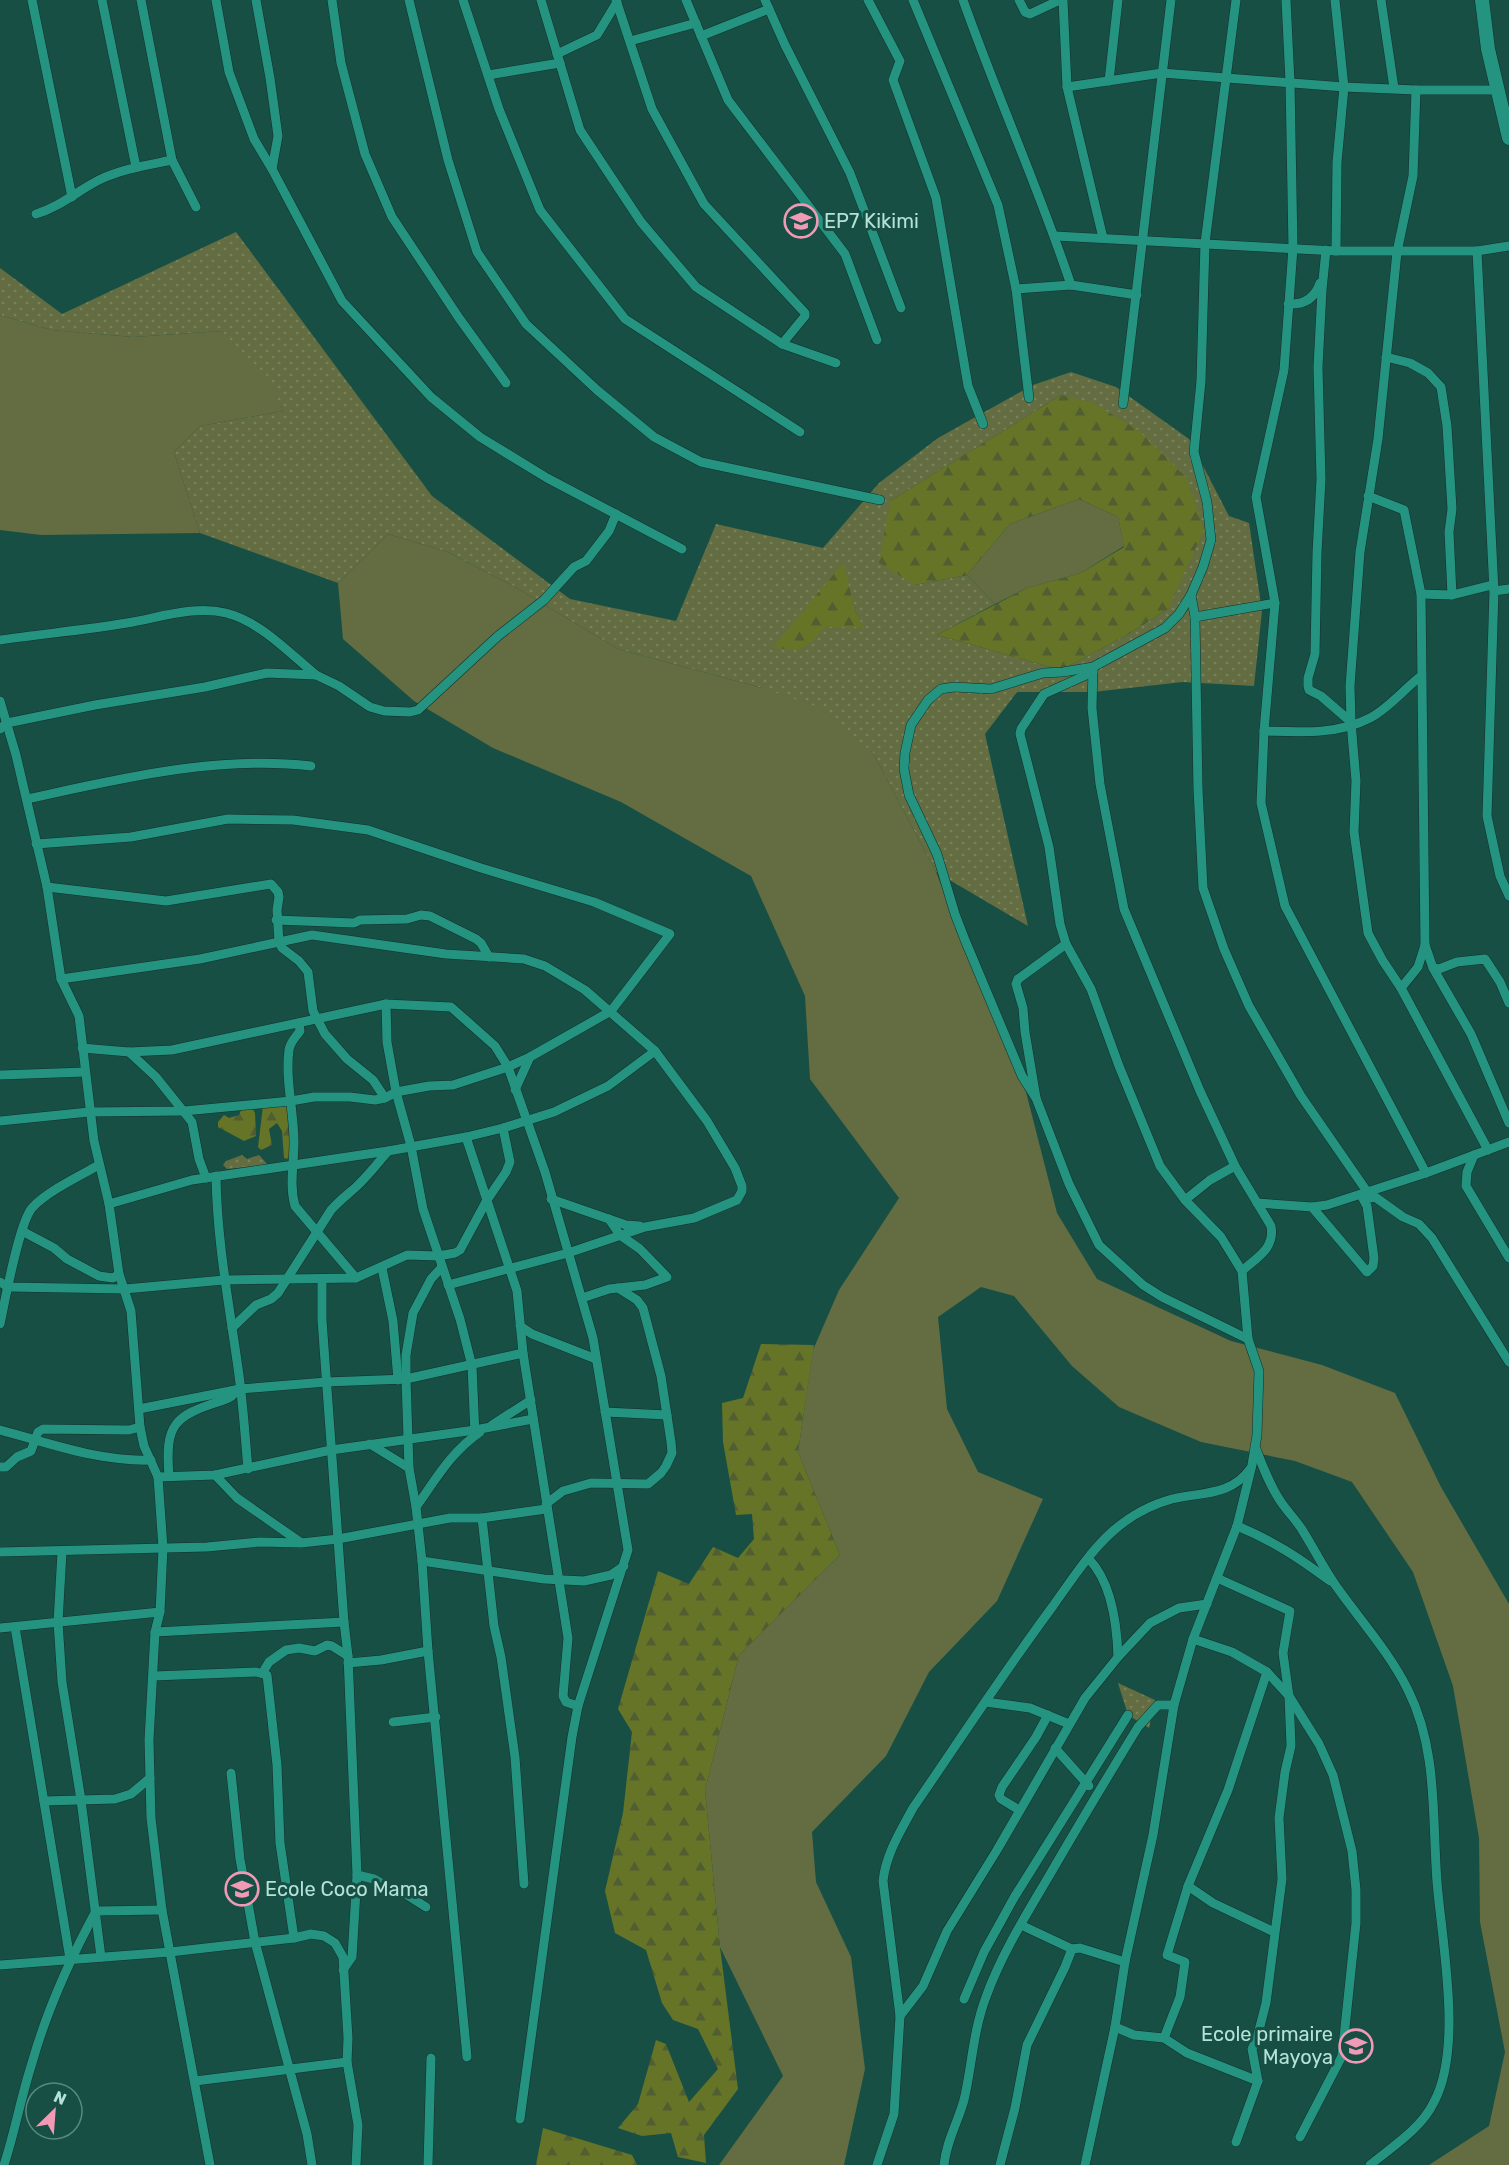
<svg xmlns="http://www.w3.org/2000/svg" width="1509" height="2165" font-family="Rubik,sans-serif">
  <defs>
    <pattern id="grass-dots" width="8" height="8" patternUnits="userSpaceOnUse" patternTransform="scale(1.5)"><rect width="8" height="8" fill="#636d41"/><path d="M2 2h.1M6 6h.1" fill="none" stroke="#77825c" stroke-width="1.8" stroke-linecap="round"/></pattern>
    <pattern id="forest-firs" width="22" height="20" patternUnits="userSpaceOnUse" patternTransform="scale(1.5)"><rect width="22" height="20" fill="#657426"/><path d="M5 1l3.5 6h-7zM16 11l3.5 6h-7z" fill="#505e32"/></pattern>
  </defs>
  <rect width="100%" height="100%" fill="#174f45"/>
  <!-- grass -->
  <g fill="url(#grass-dots)" fill-rule="evenodd">
    <path d="M236,232L432,496L570,599L676,621L716,524L823,548L879,483L938,438L1033,385L1071,372L1116,387L1189,439L1229,516L1249,523L1262,611L1254,686L1183,682L1093,692H1017L985,734L1028,926L936,872L873,753L762,688L618,649L515,587L448,552L388,534L338,583L200,533L174,452L200,426L283,411L273,389L221,331L133,337L51,330L0,315V268L62,314ZM1061,395L1168,609L1125,636L1061,670L937,635L995,604L967,575L915,585L890,501ZM842,564L856,613L863,627H825Z"/>
    <polygon points="242,1155 247,1159 259,1155 268,1165 227,1169 223,1165 226,1161"/>
    <polygon points="1118,1683 1155,1700 1149,1728 1128,1715"/>
  </g>
  <!-- forest -->
  <g fill="url(#forest-firs)">
    <polygon points="1061,395 1093,403 1138,430 1187,478 1204,530 1168,609 1125,636 1061,670 937,635 1027,588 1081,573 1124,547 1118,517 1079,499 1010,524 967,575 915,585 879,563 890,501"/>
    <path d="M843,563L856,613L864,627H825C804,651 804,652 773,647Z"/>
    <polygon points="288,1105 291,1160 284,1158 282,1131 277,1123 269,1129 272,1145 261,1150 258,1147 263,1106"/>
    <polygon points="242,1108 252,1108 255,1113 256,1136 244,1141 218,1127 218,1122 224,1115 229,1118 239,1115"/>
    <polygon points="761,1344 814,1345 798,1452 840,1555 739,1655 705,1790 720,1947 738,2089 704,2135 706,2163 678,2157 671,2133 642,2136 618,2128 638,2104 656,2040 666,2044 689,2102 718,2069 698,2029 673,2020 662,2003 646,1950 615,1933 605,1891 623,1813 632,1732 618,1709 658,1571 689,1584 713,1547 738,1558 754,1539 752,1514 736,1515 723,1442 722,1403 743,1398"/>
    <polygon points="543,2128 632,2155 637,2165 536,2165"/>
  </g>
  <!-- green -->
  <g fill="#636d41">
    <polygon points="0,315 51,330 133,337 221,331 269,378 283,411 200,426 174,452 200,533 41,535 0,530"/>
    <polygon points="1079,499 1118,517 1124,546 1081,573 1027,588 995,604 967,575 1010,524"/>
    <polygon points="388,534 448,552 515,587 618,649 762,688 821,708 873,753 936,872 1026,1092 1057,1213 1097,1279 1231,1341 1322,1365 1395,1393 1441,1487 1509,1604 1509,2165 1429,2165 1489,2126 1505,2052 1480,1922 1479,1838 1453,1686 1413,1572 1352,1482 1295,1461 1201,1442 1119,1407 1072,1366 1014,1296 981,1287 938,1317 947,1409 978,1472 1043,1499 997,1601 929,1672 886,1756 812,1832 816,1882 851,1957 865,2069 844,2165 719,2165 783,2076 720,1947 705,1790 739,1655 840,1555 798,1452 813,1350 839,1290 899,1198 810,1079 805,996 751,876 621,802 493,748 414,701 343,639 338,583"/>
  </g>
  <g fill="none" stroke-linecap="round" stroke-linejoin="round">
    <!-- street casing -->
    <g stroke="#11312b" stroke-width="10">
      <g id="street">
        <polyline points="32,0 72,197"/>
        <polyline points="102,0 136,167"/>
        <polyline points="141,0 172,160 196,207"/>
        <polyline points="216,0 229,72 254,139 272,169 342,301 431,397 480,437 547,478 682,549"/>
        <polyline points="256,0 270,78 278,136 272,169"/>
        <polyline points="332,0 341,63 365,154 392,217 459,318 506,383"/>
        <polyline points="409,0 448,160 477,252 526,324 597,390 654,437 701,462 880,500"/>
        <polyline points="463,0 499,109 540,210 625,319 800,432"/>
        <polyline points="541,0 580,130 641,222 696,287 782,344 836,363"/>
        <polyline points="616,0 652,109 704,204 805,313 805,316 782,344"/>
        <polyline points="686,0 728,100 845,254 877,340"/>
        <polyline points="765,0 785,45 850,173 901,308"/>
        <polyline points="868,0 900,61 893,80 936,198 968,386 983,424"/>
        <polyline points="913,0 998,205 1016,289 1029,398"/>
        <path d="M963,0C997,96 1039,189 1071,285"/>
        <polyline points="1019,0 1025,12 1030,14 1060,0"/>
        <polyline points="1063,0 1067,87 1103,238"/>
        <polyline points="1286,0 1290,82 1293,248 1284,370 1256,497 1275,603 1264,731 1261,803 1285,906 1426,1173"/>
        <polyline points="1335,0 1344,87 1337,162 1336,251"/>
        <polyline points="1381,0 1394,88"/>
        <polyline points="701,36 769,9"/>
        <polyline points="630,41 696,23"/>
        <polyline points="557,54 597,35 617,2"/>
        <polyline points="488,75 560,63"/>
        <polyline points="1109,81 1118,0"/>
        <polyline points="1067,87 1162,73 1344,87 1416,90 1498,90"/>
        <polyline points="1416,90 1413,176 1397,252 1378,439 1360,552 1350,686 1351,722 1356,781 1354,832 1368,933 1383,961 1401,988 1488,1150"/>
        <path d="M36,214C60,207 77,191 99,180C122,169 148,165 172,160"/>
        <polyline points="1055,236 1336,251 1477,251 1509,246"/>
        <polyline points="1326,250 1322,290 1318,367 1321,479 1317,553 1315,654 1308,678 1308,686 1309,690 1321,696 1351,722"/>
        <polyline points="1477,251 1494,591 1487,816 1500,876 1509,896"/>
        <polyline points="1016,289 1071,285 1137,295"/>
        <path d="M1288,304C1304,305 1315,298 1320,283"/>
        <polyline points="1386,357 1410,363 1428,373 1441,387 1447,426 1452,509 1449,532 1452,595"/>
        <polyline points="1123,404 1171,0"/>
        <polyline points="1368,496 1404,510 1421,594 1425,945 1418,967 1401,988"/>
        <polyline points="1494,591 1509,589"/>
        <polyline points="1421,594 1452,595 1492,585"/>
        <polyline points="1191,595 1195,617 1198,789 1203,888 1224,949 1249,1006 1301,1096 1368,1193"/>
        <polyline points="1195,617 1275,603"/>
        <path d="M0,640C42,634 85,630 127,623C158,618 194,605 226,613C261,622 289,653 316,675"/>
        <path d="M1093,667L1092,708L1100,784L1124,909L1200,1091L1235,1166L1271,1226C1275,1249 1257,1257 1242,1271"/>
        <polyline points="0,701 16,755 47,887 61,979 79,1016 94,1141 109,1204 119,1274 131,1311 140,1427 144,1446 158,1477 163,1548 160,1612 155,1632 149,1740 151,1818 162,1910 210,2165"/>
        <polyline points="0,729 7,723 95,705 205,687 267,673 316,675 339,686 370,707 384,711 410,712 418,710 498,636 544,600 574,567 586,561 609,531 616,514"/>
        <path d="M1264,731C1300,732 1337,735 1370,718C1389,708 1404,689 1421,676"/>
        <path d="M27,799C119,779 216,755 311,766"/>
        <polyline points="47,887 166,901 271,884 278,892 279,897 277,910 279,942 282,948 299,961 308,972 313,1011 325,1034 347,1059 373,1080 385,1098"/>
        <polyline points="276,920 354,923 360,920 407,919 421,915 430,916 476,939 481,943 489,957"/>
        <polyline points="1066,944 1018,979 1016,984 1023,1008 1025,1032 1036,1098 1069,1184 1099,1245 1143,1285 1162,1297 1248,1339"/>
        <polyline points="1425,945 1433,968 1471,1034 1509,1123"/>
        <polyline points="1433,968 1439,969 1457,962 1485,959 1500,982 1509,1003"/>
        <polyline points="61,979 200,959 312,935 446,954 524,959 545,966 585,990 655,1051 707,1121 735,1168 742,1186 742,1191 737,1200 694,1218 645,1227 568,1253 448,1285"/>
        <polyline points="386,1004 387,1042 396,1092 411,1146 423,1209 460,1319 472,1366 475,1435"/>
        <path d="M299,1023L300,1031C296,1037 290,1042 289,1050C285,1079 294,1113 294,1142C294,1164 289,1185 295,1206L356,1278"/>
        <polyline points="82,1048 129,1052 172,1050 386,1004 451,1007 495,1046 508,1067 545,1172 593,1338 628,1550 578,1706 572,1737 520,2119"/>
        <polyline points="129,1052 156,1077 192,1122 199,1159 206,1178"/>
        <polyline points="0,1075 85,1072"/>
        <polyline points="515,1090 530,1057"/>
        <polyline points="1036,1098 1022,1076 965,940 955,914 937,854 909,795 904,769 905,753 911,725 928,700 941,689 954,687 991,689 1043,673 1063,672 1093,667 1165,628 1179,614 1191,595 1203,567 1211,540 1207,502 1194,452 1201,381 1205,243 1236,0"/>
        <polyline points="0,1121 89,1112 184,1111 291,1101 314,1097 350,1097 375,1100 385,1098 396,1092 429,1086 453,1085 508,1067 530,1057 611,1011 670,934 594,902 481,868 368,830 293,820 228,819 131,837 36,844"/>
        <polyline points="466,1137 517,1291 523,1353 568,1638 563,1696 566,1702 578,1706"/>
        <polyline points="1474,1155 1467,1172 1466,1186 1509,1258"/>
        <path d="M216,1176C217,1241 229,1304 238,1368C243,1402 245,1436 248,1469"/>
        <polyline points="551,1199 626,1225 640,1226"/>
        <polyline points="1365,1199 1375,1197 1403,1217 1419,1224 1432,1238 1509,1362"/>
        <polyline points="1185,1200 1210,1180 1235,1166"/>
        <polyline points="1257,1203 1312,1207 1327,1205 1426,1173 1509,1142"/>
        <polyline points="109,1204 192,1180 388,1151 466,1137 503,1128 554,1112 608,1086 655,1051"/>
        <polyline points="1312,1207 1367,1272 1373,1266 1374,1258 1367,1206 1361,1195"/>
        <polyline points="22,1231 54,1248 67,1259 99,1276 113,1278 119,1274"/>
        <polyline points="442,1267 431,1279 413,1313 406,1355 406,1379 409,1468 416,1507 422,1561 428,1651 467,2057"/>
        <polyline points="382,1268 393,1321 398,1380"/>
        <polyline points="322,1279 322,1320 344,1622 348,1656 357,1875 352,1957 343,1970"/>
        <polyline points="0,1282 8,1287 125,1289 224,1280 356,1278 407,1255 438,1256 455,1253 460,1250 487,1200 506,1172 510,1162 503,1128"/>
        <polyline points="582,1298 609,1289 645,1285 667,1277 640,1249 620,1235 609,1219"/>
        <path d="M0,1324C5,1301 19,1223 32,1208C46,1192 81,1175 99,1165"/>
        <polyline points="520,1326 532,1334 596,1359"/>
        <path d="M232,1328L256,1305L271,1299L278,1293L331,1210C339,1201 347,1195 356,1187C368,1176 378,1163 388,1151"/>
        <polyline points="139,1409 240,1389 326,1382 406,1379 523,1353"/>
        <polyline points="605,1412 667,1415"/>
        <polyline points="492,1425 531,1400"/>
        <path d="M0,1430C50,1443 99,1462 151,1460"/>
        <polyline points="370,1444 409,1468"/>
        <path d="M1256,1449C1263,1467 1270,1486 1281,1502C1287,1511 1295,1519 1301,1528C1313,1547 1323,1567 1336,1586C1361,1621 1389,1652 1408,1690C1438,1750 1432,1817 1437,1882C1442,1943 1463,2048 1434,2102C1421,2129 1392,2147 1370,2165"/>
        <polyline points="0,1467 6,1467 17,1457 31,1451 38,1432 43,1429 129,1430 140,1427"/>
        <polyline points="215,1475 237,1498 300,1542"/>
        <path d="M169,1476C165,1425 173,1416 221,1401C228,1398 233,1398 236,1390"/>
        <polyline points="158,1477 215,1475 331,1450 475,1430 533,1419"/>
        <polyline points="546,1504 563,1491 591,1483 648,1484 661,1473 666,1466 672,1453 671,1442 661,1376 643,1308 637,1300 618,1288"/>
        <path d="M416,1507C436,1479 451,1452 480,1432"/>
        <polyline points="482,1518 494,1626 501,1657 515,1757 524,1884"/>
        <path d="M1237,1526C1272,1540 1299,1558 1330,1581"/>
        <polyline points="0,1552 207,1547 260,1542 301,1543 338,1539 450,1518 482,1518 546,1509"/>
        <polyline points="62,1552 58,1622 62,1682 81,1800 101,1957"/>
        <path d="M1089,1559C1112,1583 1117,1625 1118,1657"/>
        <polyline points="422,1561 544,1579 584,1581 611,1575 624,1566"/>
        <polyline points="1217,1578 1290,1611 1283,1653 1289,1696 1291,1746 1285,1772 1279,1818 1282,1879 1266,2003 1257,2038 1252,2049 1258,2081 1236,2142"/>
        <polyline points="15,1627 70,1959"/>
        <polyline points="0,1628 160,1612"/>
        <polyline points="155,1632 344,1622"/>
        <polyline points="1193,1639 1232,1652 1267,1672 1289,1696 1319,1744 1333,1775 1352,1851 1356,1890 1356,1923 1342,2056 1300,2137"/>
        <polyline points="348,1663 381,1660 428,1651"/>
        <polyline points="263,1672 269,1662 286,1650 299,1648 315,1651 327,1645 332,1646 348,1656"/>
        <polyline points="154,1676 256,1672 267,1675 277,1765 280,1843 294,1938"/>
        <polyline points="986,1702 1030,1708 1069,1724"/>
        <polyline points="393,1722 436,1717"/>
        <polyline points="1055,1748 1089,1786"/>
        <polyline points="231,1773 240,1859 255,1942 307,2134 312,2165"/>
        <polyline points="44,1801 115,1799 131,1794 150,1778"/>
        <polyline points="1019,1810 1001,1799 999,1795 1002,1787 1036,1737 1048,1715"/>
        <polyline points="357,1875 374,1879 386,1886 399,1890 426,1907"/>
        <polyline points="1188,1886 1213,1903 1274,1932"/>
        <polyline points="1021,1925 1072,1949 1080,1948 1125,1962"/>
        <polyline points="0,1965 170,1952 294,1938 311,1934 324,1936 335,1943 343,1957 348,2038 347,2062 358,2125 356,2165"/>
        <polyline points="964,1999 984,1952 1015,1896 1128,1715"/>
        <polyline points="900,2016 923,1986 947,1931 997,1850 1085,1698 1118,1657 1150,1623 1179,1608 1207,1604"/>
        <polyline points="1115,2027 1134,2035 1164,2038 1187,2053 1258,2081"/>
        <polyline points="1164,2038 1180,1997 1185,1962 1167,1955 1188,1886 1228,1790 1267,1672"/>
        <polyline points="195,2081 347,2062"/>
        <path d="M4,2165C15,2131 21,2097 32,2063C47,2010 70,1959 96,1911L162,1910"/>
        <polyline points="428,2165 431,2058"/>
        <path d="M877,2165L894,2114L900,2016L883,1881C886,1854 900,1832 913,1808C959,1741 1004,1672 1053,1606C1070,1582 1091,1550 1113,1531C1130,1516 1150,1505 1172,1499C1201,1492 1231,1496 1250,1469"/>
        <path d="M944,2165C946,2142 958,2122 964,2100C972,2066 973,2031 986,1997C1001,1955 1026,1915 1049,1876C1078,1826 1108,1776 1138,1727L1158,1705H1174"/>
        <polyline points="1000,2165 1015,2108 1027,2045 1065,1967 1072,1949"/>
        <polyline points="1085,2165 1115,2027 1125,1962 1153,1835 1174,1705 1193,1639 1237,1526 1252,1465 1257,1435 1259,1371 1248,1339 1242,1271 1221,1237 1185,1200 1160,1166 1119,1066 1091,989 1066,944 1060,924 1049,847 1020,734 1021,729 1044,694 1093,672"/>
      </g>
    </g>
    <!-- secondary casing -->
    <g stroke="#11312b" stroke-width="15">
      <polyline id="secondary" points="1482,0 1488,49 1509,138"/>
    </g>
    <!-- street -->
    <use href="#street" stroke="#249380" stroke-width="9"/>
    <!-- secondary -->
    <use href="#secondary" stroke="#249380" stroke-width="14"/>
  </g>
  <!-- icons -->
  <defs>
    <g id="school-ring" transform="scale(1.725)"><circle r="9.5" fill="#174f45" stroke="#f09ab6" stroke-width="1.5"/><path d="M0-5L7-2L0 1L-7-2ZM-4 1L0 2.5L4 1V4Q0 6-4 4Z" fill="#f09ab6"/></g>
  </defs>
  <g fill-rule="evenodd">
    <use href="#school-ring" x="801" y="221"/>
    <use href="#school-ring" x="242" y="1889"/>
    <use href="#school-ring" x="1356" y="2046"/>
  </g>
  <g text-anchor="middle" stroke-width="6" stroke-linejoin="round" paint-order="stroke">
    <!-- poi labels -->
    <g font-size="20" fill="#b4e2d7" stroke="#174f45" text-anchor="start">
      <text x="824" y="228">EP7 Kikimi</text>
      <text x="265" y="1896">Ecole Coco Mama</text>
      <text x="1333" y="2041" text-anchor="end">Ecole primaire<tspan x="1333" dy="23">Mayoya</tspan></text>
    </g>
  </g>
  <!-- north arrow -->
  <g transform="translate(54 2111) rotate(25)"><circle r="28" fill="#174f45" stroke="#568a7f" stroke-width="1.5"/>
  <path d="M0-4.5L10 22L0 15L-10 22Z" fill="#f09ab6"/>
  <text y="-9" font-size="16" font-weight="bold" text-anchor="middle" fill="#b4e2d7">N</text>
  </g>
</svg>
